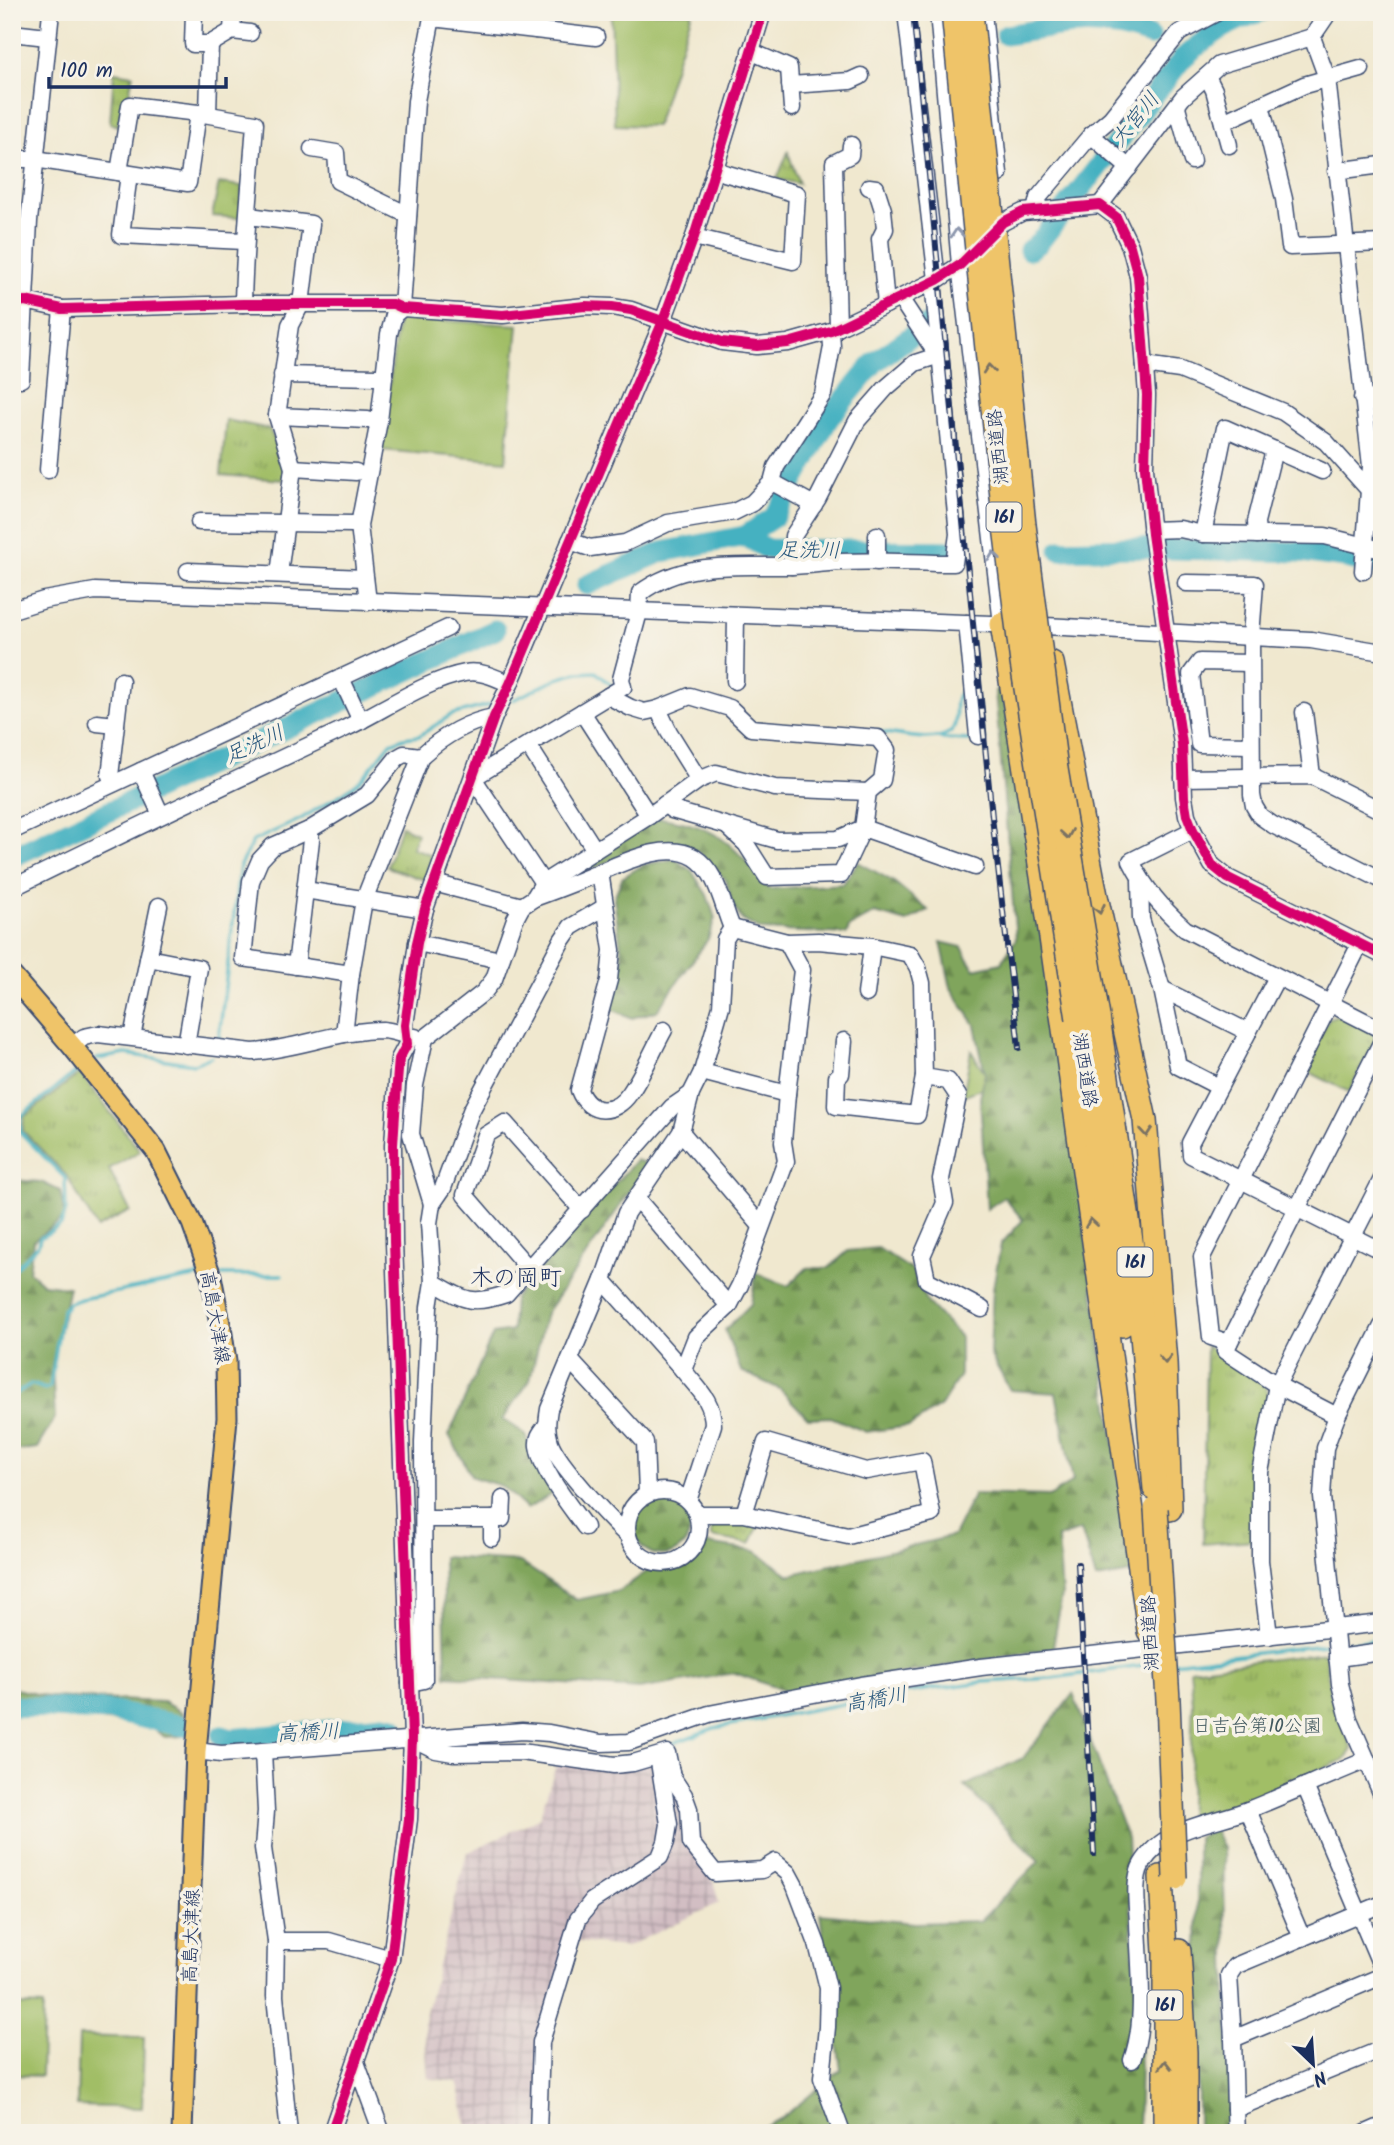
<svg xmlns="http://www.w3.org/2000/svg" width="1394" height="2145" font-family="Kalam,'Klee One',sans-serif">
  <defs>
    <pattern id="industrial-grid" width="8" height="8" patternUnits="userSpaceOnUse" patternTransform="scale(1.75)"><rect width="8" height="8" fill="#d2bec3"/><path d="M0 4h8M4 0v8" fill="none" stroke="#aa9ba2"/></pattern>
    <pattern id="grass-tufts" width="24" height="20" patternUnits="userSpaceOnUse" patternTransform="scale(1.75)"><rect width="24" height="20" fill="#a1be66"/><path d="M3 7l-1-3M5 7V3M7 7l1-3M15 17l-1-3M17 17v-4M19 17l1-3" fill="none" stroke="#829b57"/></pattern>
    <pattern id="forest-firs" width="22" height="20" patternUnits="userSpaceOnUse" patternTransform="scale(1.75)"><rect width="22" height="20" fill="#80a55b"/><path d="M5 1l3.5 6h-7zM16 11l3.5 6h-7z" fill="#68874e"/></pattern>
  </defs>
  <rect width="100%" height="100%" fill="#f7f3e8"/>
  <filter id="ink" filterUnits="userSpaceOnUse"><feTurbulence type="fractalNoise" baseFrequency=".0143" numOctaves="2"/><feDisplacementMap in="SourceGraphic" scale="14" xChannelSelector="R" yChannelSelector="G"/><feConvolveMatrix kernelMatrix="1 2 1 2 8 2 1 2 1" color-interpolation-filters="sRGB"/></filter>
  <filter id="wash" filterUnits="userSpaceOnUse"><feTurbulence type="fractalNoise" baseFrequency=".00686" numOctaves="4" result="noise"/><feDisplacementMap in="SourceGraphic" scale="28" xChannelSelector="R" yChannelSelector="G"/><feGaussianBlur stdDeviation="1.57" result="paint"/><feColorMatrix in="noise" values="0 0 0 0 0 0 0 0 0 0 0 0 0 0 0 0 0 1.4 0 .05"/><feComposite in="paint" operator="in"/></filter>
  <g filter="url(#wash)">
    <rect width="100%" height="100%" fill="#f0e8cf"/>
    <!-- industrial -->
    <polygon fill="url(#industrial-grid)" points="680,1756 719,1903 626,1947 578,1942 553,2035 543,2133 468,2133 458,2082 428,2078 424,2020 467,1853 539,1818 556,1766"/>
    <!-- grass -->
    <g fill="url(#grass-tufts)" stroke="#5e7662" stroke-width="2">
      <polygon points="114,72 133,75 128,98 123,98 118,126 110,123"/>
      <polygon points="788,152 799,184 777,179"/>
      <polygon points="219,183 242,186 240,218 212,216"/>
      <polygon points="226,420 269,429 286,463 283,480 221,475"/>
      <polygon points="401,826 417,833 412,848 432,855 425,880 387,867"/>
      <polygon points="1340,1014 1372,1031 1375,1041 1349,1092 1303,1069 1329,1018"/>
      <polygon points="971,1051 989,1079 985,1087 963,1096"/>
      <polygon points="80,1073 140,1151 109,1169 130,1211 97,1228 66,1175 23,1131 24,1117"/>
      <polygon points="1206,1346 1265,1385 1269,1397 1253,1540 1203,1544"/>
      <polygon points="713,1517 759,1525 750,1544 711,1537"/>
      <polygon points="1325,1653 1330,1693 1352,1749 1346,1759 1188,1825 1193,1702 1190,1669"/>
    </g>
    <!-- forest -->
    <g fill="url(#forest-firs)" stroke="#4e6a5c" stroke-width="2">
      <polygon points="1001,684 1040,904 1132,1573 1096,1579 1081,1530 1058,1538 1062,1595 1053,1648 788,1692 735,1673 639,1689 446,1676 443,1557 520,1562 577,1600 619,1591 649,1570 706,1544 755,1551 789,1575 953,1536 974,1494 1051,1496 1073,1481 1056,1393 1010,1390 990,1354 993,1288 1001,1244 1023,1220 1004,1197 987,1209 980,1098 985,1074 975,1025 951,988 941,942 962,947 974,969 1001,963 1016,939 995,691"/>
      <path d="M660,818C720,826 733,845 769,889L843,884L858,862L894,882L928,910L907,922L875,913L849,927L847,934L761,930L742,920L732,903L726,880L699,852L681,843L650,844L569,879L561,876Z"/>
      <polygon points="674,859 691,870 707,895 715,918 708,939 657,1011 632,1018 611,1009 623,962 614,898 622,878 643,865"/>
      <polygon points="636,1160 649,1164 546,1313 530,1380 503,1419 525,1434 553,1493 527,1509 502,1486 472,1477 449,1435 493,1334 512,1331 514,1298"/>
      <polygon points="12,1180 41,1182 60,1191 65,1217 33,1241 29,1271 43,1284 69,1287 52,1366 55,1418 37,1448 12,1451"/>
      <polygon points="878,1248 913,1271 926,1301 960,1337 960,1375 941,1406 910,1426 866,1432 831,1417 808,1418 780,1389 741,1371 725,1330 751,1304 756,1273 788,1286 807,1268 829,1268 848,1251"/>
      <circle cx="662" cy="1527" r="28"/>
      <polygon points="12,1688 48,1697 163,1702 183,1713 181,1736 165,1737 149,1726 12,1709"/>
      <polygon points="1073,1694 1127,1838 1140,2065 1138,2133 754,2133 782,2118 841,2070 820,1914 915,1923 980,1921 1039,1861 965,1786 1023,1758"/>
      <polygon points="1214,1830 1223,1848 1231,2133 1198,2133 1197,1838"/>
    </g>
    <!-- garden -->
    <g fill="#a1be66" stroke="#5e7662" stroke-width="2">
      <polygon points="611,12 692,12 656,126 615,125"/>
      <polygon points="398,318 518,325 506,461 381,450"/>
      <polygon points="12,2005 43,2006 41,2076 12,2075"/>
      <polygon points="79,2036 144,2038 142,2108 77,2106"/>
    </g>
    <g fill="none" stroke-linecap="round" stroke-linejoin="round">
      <!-- stream -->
      <g stroke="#44b1c1" stroke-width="3.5">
        <polyline points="513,700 557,679 577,673 596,672 610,684"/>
        <path d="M878,732C897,734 935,744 950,732C963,722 946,696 967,688"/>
        <polyline points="938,737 943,739 972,740"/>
        <polyline points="218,1045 240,865 253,841 299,820 345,792 361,780 391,743 404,738 419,736 451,715 489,705"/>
        <polyline points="97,1059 126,1054 194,1064 211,1057"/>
        <polyline points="12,1272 38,1245 40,1238 61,1225 66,1211 65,1178 20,1132 20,1117 78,1070"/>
        <polyline points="222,1275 282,1275"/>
        <polyline points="12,1396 31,1384 45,1389 50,1387 62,1311 69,1303 81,1299 204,1275"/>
        <polyline points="1347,1643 1382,1639"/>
        <polyline points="1173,1663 1324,1645"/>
        <polyline points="663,1747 714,1728 896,1694 983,1682 1051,1678 1158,1664"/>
      </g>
      <!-- river -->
      <g stroke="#44b1c1" stroke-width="21">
        <path d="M1006,35C1061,26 1095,16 1150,36"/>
        <path d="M1029,250L1038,244L1183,58C1207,37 1229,21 1261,12"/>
        <polyline points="745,536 774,517 829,418 875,362 928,324"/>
        <polyline points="1060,550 1130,548 1302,552 1346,558 1382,566"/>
        <polyline points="587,585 662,552 745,536 767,549 959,551"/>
        <polyline points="12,857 495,630"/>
        <polyline points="12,1706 109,1711 183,1726"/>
        <polyline points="222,1736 231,1739 384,1725 394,1727"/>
      </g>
    </g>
  </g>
  <g filter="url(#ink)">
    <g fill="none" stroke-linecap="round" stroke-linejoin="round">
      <!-- minor casing -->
      <g stroke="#3b4b6f" stroke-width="19">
        <g id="minor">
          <polyline points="194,12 193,44 210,44 232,31 250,33"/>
          <polyline points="906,12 937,280"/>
          <polyline points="938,12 960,265 1002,624"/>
          <polyline points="983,12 999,174"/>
          <polyline points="432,18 596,37"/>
          <polyline points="536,30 538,12"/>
          <polyline points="232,31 233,12"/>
          <polyline points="12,33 47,37"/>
          <polyline points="750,51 789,68 792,108"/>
          <polyline points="1207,76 1214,90 1229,145"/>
          <polyline points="790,85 850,81 861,76"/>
          <polyline points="1261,105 1284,199 1290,247 1382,243"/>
          <polyline points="1177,107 1192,161"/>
          <polyline points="208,114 210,44"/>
          <polyline points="1223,122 1304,85 1361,69"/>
          <polyline points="1091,135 1129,168"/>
          <polyline points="312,149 336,153 338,181 408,215"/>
          <path d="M12,159H35L188,183L198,113L255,123C251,183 244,243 243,304"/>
          <polyline points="1336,171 1382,165"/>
          <polyline points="119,172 130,105 198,113"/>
          <polyline points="129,174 121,235 244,241"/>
          <polyline points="869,187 876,188 883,210 885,229 880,239 886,305"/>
          <polyline points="1100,205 1183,97 1219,65 1312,37 1329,12"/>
          <polyline points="1035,211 1038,198 1091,135 1111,118 1179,33 1218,12"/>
          <polyline points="249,216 311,224 301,304 290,325 277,416 293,468 279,574"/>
          <polyline points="694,237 793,261 797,194 714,170"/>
          <polyline points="12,303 25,301 62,309 243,304 393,304 402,308 503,315 585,306 612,307 631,310 722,342 757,346 788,343 831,331 937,280 960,265 1003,222 1023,212 1100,205 1116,217 1130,246 1138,276 1147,395 1145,468 1152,534 1182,744 1184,797 1187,815 1193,830 1212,865 1228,878 1382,955"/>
          <polyline points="838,328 834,163 850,155 851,145"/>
          <polyline points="1145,365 1180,370 1283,412 1326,442 1369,490 1371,466 1327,78 1312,37"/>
          <polyline points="282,375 377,377"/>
          <polyline points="21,379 29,221 51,12"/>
          <polyline points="1362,398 1382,399"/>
          <polyline points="277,416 368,420"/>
          <polyline points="293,468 356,472"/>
          <polyline points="48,470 62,309"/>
          <polyline points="772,482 814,505"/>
          <polyline points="199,522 353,524"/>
          <polyline points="1151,530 1180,529 1203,534 1325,536 1382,550"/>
          <polyline points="1203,534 1225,428 1322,471"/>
          <polyline points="877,535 877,562"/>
          <polyline points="1257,535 1256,522 1274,450"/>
          <polyline points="570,541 590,548 625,543 668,523 734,512 752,503 772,482 776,467 823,394 832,347 831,331"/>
          <polyline points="792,566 793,536 818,498 857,421 886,388 915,363 940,355 932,347 900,298"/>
          <polyline points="188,571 365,578"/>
          <polyline points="1363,571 1369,490 1382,495"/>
          <polyline points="1186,583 1255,584 1251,636 1252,795 1254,806 1260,816 1273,825 1382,880"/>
          <polyline points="368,602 359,525 379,421 389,334 394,315 402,308 416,101 433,12"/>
          <polyline points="12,610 44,600 95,591 1045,626 1311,640 1382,652"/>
          <polyline points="967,623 978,736"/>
          <polyline points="341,678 361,721"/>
          <polyline points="735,681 736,616"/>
          <path d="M608,696L623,687L621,679L639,612L640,593C685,559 738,567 791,566C807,566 823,563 840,562C877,560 916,563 954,563L958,534L933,282"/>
          <polyline points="582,712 649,816"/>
          <polyline points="1304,712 1312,776"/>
          <polyline points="97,723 116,725"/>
          <polyline points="528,745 595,850"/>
          <polyline points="1250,745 1199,744 1191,674 1200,662 1250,663"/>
          <polyline points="141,771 161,815"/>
          <polyline points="1183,778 1312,776 1382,811"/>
          <polyline points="699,780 716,773 775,788 868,792"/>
          <polyline points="114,783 110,776 121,681"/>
          <polyline points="728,827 746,844 767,877 841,875 863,828 975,867"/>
          <path d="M1193,830L1131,861C1145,889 1162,908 1185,929L1382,1030"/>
          <polyline points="12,831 448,628"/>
          <path d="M600,872L612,950L609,980L579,1090C589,1116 615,1115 630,1093C643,1074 653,1050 664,1030"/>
          <polyline points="1140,881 1141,919 1162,989 1178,1066 1219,1087"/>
          <polyline points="434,883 522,906"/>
          <polyline points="543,883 473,778 608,696 631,708 644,712 658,709 690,696 730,708 751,728 878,738 887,750 882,780 868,792 863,828 838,839 777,840 672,810 665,804"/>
          <path d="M12,888C122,834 233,781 344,729C381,712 426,680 465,673C481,670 496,678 510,684"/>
          <polyline points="305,890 425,909"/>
          <path d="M534,898C556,890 578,882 600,872C625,862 667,841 694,857C718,872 722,905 732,928"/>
          <path d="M605,907L571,927L562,940L471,1111L443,1188L432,1204L429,1223L433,1282C464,1300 471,1306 506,1294L672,1107L691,1094"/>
          <polyline points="732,928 787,942 818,941 872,946 910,954 918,968 922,983 924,1077 948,1081 958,1096 941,1179 945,1203 922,1256 927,1280 982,1309"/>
          <polyline points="417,943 501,960"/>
          <polyline points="148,958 199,968 186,1045"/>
          <polyline points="296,966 311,840 309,830"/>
          <polyline points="351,974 243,958 251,881 260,860 273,846 309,830 367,795 397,758 404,754 421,756"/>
          <polyline points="1277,977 1190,1143 1191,1155 1382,1251"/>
          <polyline points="1162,989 1248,1032"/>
          <polyline points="866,994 872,946"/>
          <path d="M344,1034L351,974L364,900L421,756C442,737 466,722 494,717"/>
          <polyline points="132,1037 159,906"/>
          <polyline points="844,1041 841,1074 837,1077 836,1106 917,1115 924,1077"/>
          <path d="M72,1046L84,1037L98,1034L253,1052C297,1049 339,1030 383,1030C395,1031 404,1036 415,1037"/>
          <polyline points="702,1072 787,1094"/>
          <polyline points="681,1132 761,1226"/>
          <polyline points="636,1198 729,1306"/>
          <polyline points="432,1204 411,1134 415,1085 425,1038 484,992 494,979 515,919 522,906 534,898 543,883 649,816 699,780 669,732 658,709"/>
          <polyline points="529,1269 465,1195 486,1135 505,1123 582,1210"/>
          <polyline points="603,1280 683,1370"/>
          <polyline points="1382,1326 1337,1416 1325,1448 1322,1497 1340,1684 1349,1719 1382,1795"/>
          <polyline points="1229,1343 1211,1337 1202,1257 1360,944"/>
          <polyline points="570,1360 645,1442 647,1494"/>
          <polyline points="1337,1416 1277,1385 1225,1351 1382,1041"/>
          <path d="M546,1426C541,1433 537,1437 538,1446C541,1471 570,1506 585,1527"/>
          <circle cx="663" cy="1527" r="36"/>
          <path d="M688,1501L713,1425C713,1400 697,1388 683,1370L696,1337L729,1306L740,1285L786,1161L783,1142L787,1094L802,970L787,942"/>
          <polyline points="697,1514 744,1514 848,1536 932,1514 922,1461 866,1471 766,1442 744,1514"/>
          <polyline points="424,1519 502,1519 503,1499"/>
          <polyline points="492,1519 492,1538"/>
          <path d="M628,1536C610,1520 557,1463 550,1442C546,1430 547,1421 549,1409L603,1280L626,1213L681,1132L691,1094L702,1072L721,1006L725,939L732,928"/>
          <polyline points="1269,1636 1260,1561 1260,1472 1277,1385 1382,1179"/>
          <polyline points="1337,1658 1382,1652"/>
          <polyline points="410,1683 424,1680 423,1442 429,1307 433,1282"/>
          <polyline points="412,1738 436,1750 453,1753 521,1752 614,1765 633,1763 667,1753 672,1777 684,1795 689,1809 691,1843 715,1873 762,1870 775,1862 788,1873 795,1886 817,1944 828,1988 827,2027 822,2078 842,2133"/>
          <polyline points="196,1751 221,1754 263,1751 522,1731 549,1733 601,1743 629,1742 709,1714 861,1685 981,1667 1382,1623"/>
          <polyline points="263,1751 266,1811 263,1848 276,1941 275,1996 289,2133"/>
          <polyline points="1305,1786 1382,1968"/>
          <polyline points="1248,1810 1302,1938"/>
          <polyline points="276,1941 329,1941 391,1959"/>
          <polyline points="1233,2039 1229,1975 1235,1966 1382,1904"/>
          <path d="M1132,2060C1147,2018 1139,1967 1138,1922C1137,1905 1133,1879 1142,1864C1164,1827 1211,1824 1248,1810C1288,1794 1327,1776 1367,1760"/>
          <polyline points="356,2062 382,2133"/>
          <polyline points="1235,2109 1233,2039 1382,1976"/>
          <polyline points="331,2133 391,1959 409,1819 412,1738 394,1242 393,1145 397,1083 399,1059 407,1044 405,1025 417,943 425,909 494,717 510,684 663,321 694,237 763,12"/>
          <polyline points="538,2133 541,2042 578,1919 592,1901 660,1857 666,1842 669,1824 659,1762"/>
          <polyline points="1236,2133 1235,2109 1382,2049"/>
          <polyline points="1366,2133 1382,2126"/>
        </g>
      </g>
      <!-- major casing -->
      <g stroke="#3b4b6f" stroke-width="23">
        <polyline id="major" points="12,976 72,1046 156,1151 192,1223 211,1276 222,1334 226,1361 227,1418 196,1751 182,2133"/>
      </g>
      <!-- highway casing -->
      <g stroke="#3b4b6f" stroke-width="26">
        <g id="highway">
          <polyline points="1002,624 1046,902 1149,1631"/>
          <polyline points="1052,663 1096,896 1145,1120 1165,1362 1170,1509"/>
          <polyline points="1098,1017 1138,1288 1155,1489"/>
          <polyline points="1078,1019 1122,1325"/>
          <polyline points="1161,1877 1165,1953 1165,2133"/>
          <polyline points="1179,1951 1185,2052 1185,2133"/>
        </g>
      </g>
      <!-- minor -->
      <use href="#minor" stroke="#fff" stroke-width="16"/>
      <!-- major -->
      <use href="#major" stroke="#efc469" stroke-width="19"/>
      <!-- highway -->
      <use href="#highway" stroke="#efc469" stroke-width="23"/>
      <!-- rail casing -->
      <g stroke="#1b2f5e" stroke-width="6">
        <g id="rail">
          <polyline points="913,12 992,817 1019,1048"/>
          <polyline points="1078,1564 1094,1854"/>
        </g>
      </g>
      <!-- rail -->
      <use href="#rail" stroke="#f7f3e8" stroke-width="3.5" stroke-dasharray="10" stroke-linecap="butt"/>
      <!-- highway-bridge casing -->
      <g stroke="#3b4b6f" stroke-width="26" stroke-linecap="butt">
        <g id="highway-bridge">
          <polyline points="953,12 1005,527 1022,663 1078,1019"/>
          <polyline points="971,12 1024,525 1056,769 1098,1017"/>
          <polyline points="1156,1509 1168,1700 1175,1878"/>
        </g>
      </g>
      <!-- highway-bridge -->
      <use href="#highway-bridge" stroke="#efc469" stroke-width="23"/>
      <!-- cycleway casing -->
      <g stroke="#f7f3e8" stroke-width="15">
        <g id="cycleway">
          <polyline points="12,303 25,301 62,309 243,304 393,304 402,308 503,315 585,306 612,307 631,310 722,342 757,346 788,343 831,331 937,280 960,265 1003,222 1023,212 1100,205 1116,217 1130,246 1138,276 1147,395 1145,468 1152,534 1182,744 1184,797 1187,815 1193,830 1212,865 1228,878 1382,955"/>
          <polyline points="331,2133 391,1959 409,1819 412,1738 394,1242 393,1145 397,1083 399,1059 407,1044 405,1025 417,943 425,909 494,717 510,684 663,321 694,237 763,12"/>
        </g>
      </g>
      <!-- cycleway -->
      <use href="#cycleway" stroke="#d6006c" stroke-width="10"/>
    </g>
    <!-- one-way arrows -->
    <defs><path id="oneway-chevron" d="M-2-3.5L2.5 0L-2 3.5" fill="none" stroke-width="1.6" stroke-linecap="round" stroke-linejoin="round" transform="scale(1.75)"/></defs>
    <g stroke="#8d97ae">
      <use href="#oneway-chevron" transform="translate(957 233) rotate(-95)"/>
      <use href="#oneway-chevron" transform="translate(994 556) rotate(-97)"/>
    </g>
    <g stroke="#7a7263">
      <use href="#oneway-chevron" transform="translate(989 369) rotate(-96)"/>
      <use href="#oneway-chevron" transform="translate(1067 834) rotate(81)"/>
      <use href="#oneway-chevron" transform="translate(1099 909) rotate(78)"/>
      <use href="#oneway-chevron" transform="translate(1146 1132) rotate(85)"/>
      <use href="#oneway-chevron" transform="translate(1091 1223) rotate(-99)"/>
      <use href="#oneway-chevron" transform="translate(1165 1359) rotate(87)"/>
      <use href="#oneway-chevron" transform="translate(1165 2065) rotate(-90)"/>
    </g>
  </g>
  <g text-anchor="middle" stroke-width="7" stroke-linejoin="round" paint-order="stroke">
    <!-- shield labels -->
    <g fill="#f7f3e8" stroke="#5d6a87" stroke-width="2">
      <rect x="986.5" y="502.5" width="35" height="29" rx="5"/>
      <rect x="1117.5" y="1247.5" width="35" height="29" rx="5"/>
      <rect x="1147.5" y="1990.5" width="35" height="29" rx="5"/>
    </g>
    <g font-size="18" font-weight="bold" fill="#1b2f5e">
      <text x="1004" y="523">161</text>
      <text x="1135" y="1268">161</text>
      <text x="1165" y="2011">161</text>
    </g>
    <!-- street labels -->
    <g font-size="19" fill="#1b2f5e" stroke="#f7f3e8">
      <text transform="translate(997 447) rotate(-96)" y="7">湖西道路</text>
      <text transform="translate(1086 1070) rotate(81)" y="7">湖西道路</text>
      <text transform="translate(216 1317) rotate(80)" y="7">高島大津線</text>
      <text transform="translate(1149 1633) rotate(-93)" y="7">湖西道路</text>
      <text transform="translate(190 1936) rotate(-88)" y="7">高島大津線</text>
    </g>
    <!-- park labels -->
    <g font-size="19" fill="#435a60" stroke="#f7f3e8">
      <text x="1257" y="1732">日吉台第10公園</text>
    </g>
    <!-- water labels -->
    <g font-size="21" font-style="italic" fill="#27567c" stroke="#f7f3e8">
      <text transform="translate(1135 119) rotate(-51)" y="7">大宮川</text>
      <text x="809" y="557">足洗川</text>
      <text transform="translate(254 744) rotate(-25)" y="7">足洗川</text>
      <text transform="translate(876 1699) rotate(-10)" y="7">高橋川</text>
      <text transform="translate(308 1732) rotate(-3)" y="7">高橋川</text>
    </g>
    <!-- quarter labels -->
    <g font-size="23" fill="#1b2f5e" stroke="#f7f3e8">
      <text x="516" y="1285">木の岡町</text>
    </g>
  </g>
  <!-- margin -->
  <rect width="1394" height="2145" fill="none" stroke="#f7f3e8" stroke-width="42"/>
  <!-- north arrow -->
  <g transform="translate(1313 2064) rotate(155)" stroke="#f7f3e8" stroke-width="5" paint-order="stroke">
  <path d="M0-5L12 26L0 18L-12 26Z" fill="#1b2f5e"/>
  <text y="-10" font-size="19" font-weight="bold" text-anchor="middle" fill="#1b2f5e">N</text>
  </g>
  <!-- scale -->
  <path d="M49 77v10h177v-10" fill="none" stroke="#1b2f5e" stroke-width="3.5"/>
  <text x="60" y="77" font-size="21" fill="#1b2f5e" stroke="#f7f3e8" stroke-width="5" paint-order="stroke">100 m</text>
</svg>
